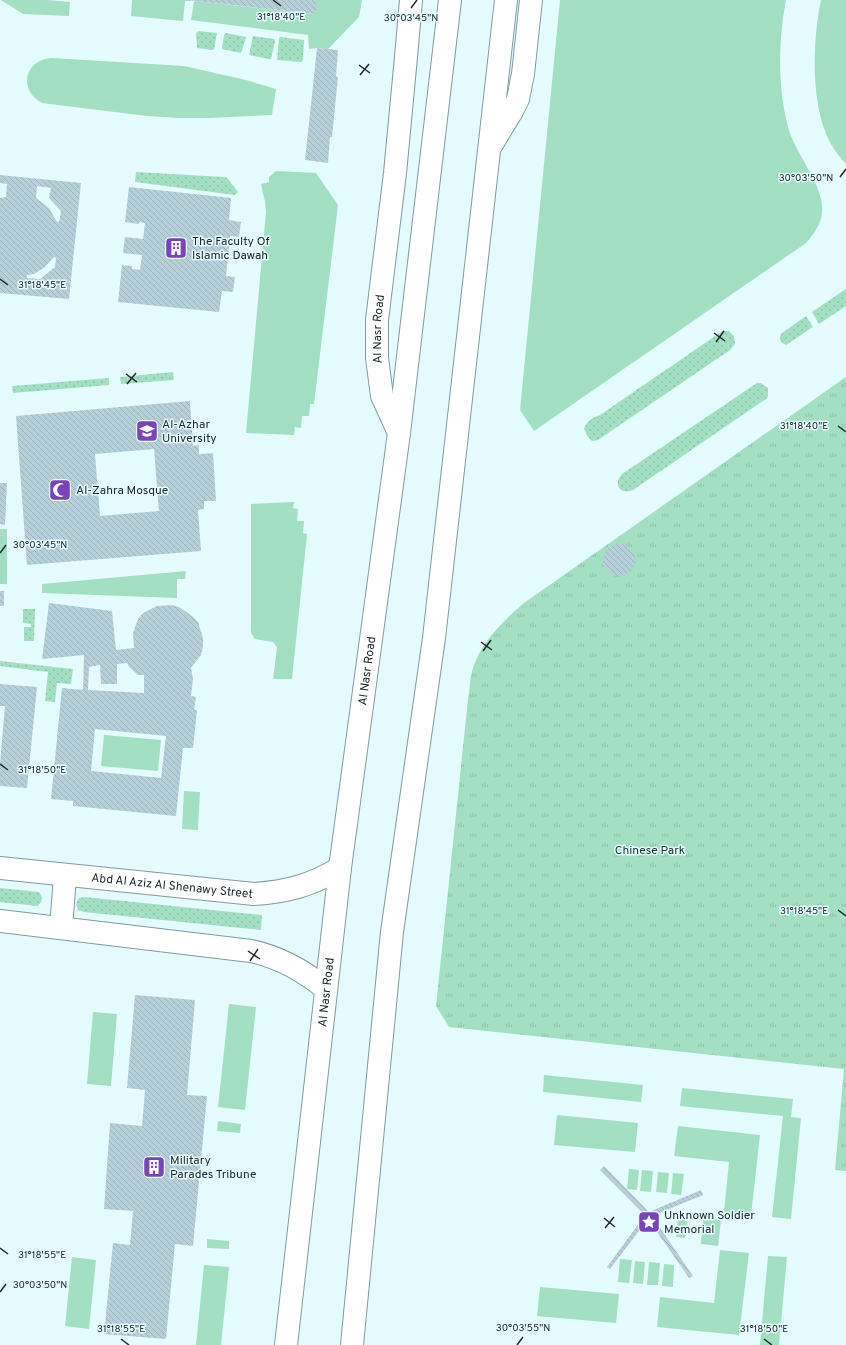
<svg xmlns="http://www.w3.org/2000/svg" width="846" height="1345" font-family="Overpass,sans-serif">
  <defs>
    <pattern id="grass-dots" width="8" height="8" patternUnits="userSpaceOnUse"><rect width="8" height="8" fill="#a3dfc3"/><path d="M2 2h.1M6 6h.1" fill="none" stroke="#8cc0a8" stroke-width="1.8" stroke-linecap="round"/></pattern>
    <pattern id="park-tufts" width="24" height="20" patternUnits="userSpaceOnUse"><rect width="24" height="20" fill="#a3dfc3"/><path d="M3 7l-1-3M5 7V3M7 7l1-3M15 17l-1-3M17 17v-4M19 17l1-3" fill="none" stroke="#8cc0a8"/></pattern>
    <pattern id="building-back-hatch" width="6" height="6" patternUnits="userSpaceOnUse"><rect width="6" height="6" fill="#b6d0da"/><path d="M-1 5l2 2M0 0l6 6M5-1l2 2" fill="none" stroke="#9cb3bb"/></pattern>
  </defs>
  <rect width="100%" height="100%" fill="#e5fcfe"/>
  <!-- grass -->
  <g fill="url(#grass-dots)">
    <polygon points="199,31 217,33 214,49 212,50 197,48 196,33"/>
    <polygon points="226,33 246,37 241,53 222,49 224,35"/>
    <polygon points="253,36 274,39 275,41 271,59 269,59 249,55"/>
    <polygon points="280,37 304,40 303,60 301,62 277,60 279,39"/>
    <polygon points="136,172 224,177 227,178 238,192 235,195 135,182"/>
    <polygon points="846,289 846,306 819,324 812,312"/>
    <path d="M806,316L813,327L786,345C780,342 778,338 782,333Z"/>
    <path d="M725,331H729L734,336L735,344L730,350L598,440L592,441L588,437L584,429C587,420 592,418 600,415L721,332Z"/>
    <polygon points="173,372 174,380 121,384 120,377"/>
    <polygon points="109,378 109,385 13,393 12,386"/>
    <path d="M757,383H761L768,388V396L766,399L633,490C619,495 613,484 622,474Z"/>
    <polygon points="23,609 35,609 34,641 24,641 24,627 31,627 31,624 23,623"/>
    <polygon points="0,661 73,669 71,684 57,683 55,702 45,701 48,672 0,666"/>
    <path d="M0,888L39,892C43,897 43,902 37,906L0,902Z"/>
    <polygon points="85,897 262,915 261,930 84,912 78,910 76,904 79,898"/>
  </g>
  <!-- park -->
  <path fill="url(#park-tufts)" d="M846,377V1171L835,1170L844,1069L449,1027L436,1006L468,699C470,688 470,675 474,665C484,639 503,621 524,603Z"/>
  <!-- garden -->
  <g fill="#a3dfc3">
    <polygon points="1,0 47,0 70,2 69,16 23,14"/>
    <polygon points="132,0 192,0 191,1 185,1 183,21 131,16"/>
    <polygon points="317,0 362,0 359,17 328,49 317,48 309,49 308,35 191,20 194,1 315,14"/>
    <path d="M560,0H786C778,41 777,97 791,136C800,159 819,180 822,205C824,220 815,233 806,243L534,431L520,410Z"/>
    <path d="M821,0H846V164C837,154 829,143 825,131C811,94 813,38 821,0Z"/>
    <path d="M52,58L184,66L246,80L276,89L272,115L210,118H179L147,116L42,103C18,90 24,60 52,58Z"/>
    <polygon points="276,171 316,173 338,205 314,404 310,404 309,416 302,416 301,428 295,427 294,435 246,433 266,212 265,202 261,184 269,182 269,177"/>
    <polygon points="294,502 293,508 298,509 297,521 304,521 303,533 307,534 292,679 273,679 277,647 273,642 255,639 251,633 251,504"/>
    <rect x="0" y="529" width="7" height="55"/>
    <polygon points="186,571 185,579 177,579 177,598 42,593 42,584"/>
    <polygon points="104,735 161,740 158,771 101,766"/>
    <polygon points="184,791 200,792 198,830 182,829"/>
    <polygon points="229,1004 256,1007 245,1110 218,1107"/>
    <polygon points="93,1012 117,1014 111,1086 87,1084"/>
    <polygon points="544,1075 643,1085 641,1102 543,1092"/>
    <polygon points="682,1088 793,1099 791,1117 801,1118 791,1219 772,1217 783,1116 680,1106"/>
    <polygon points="557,1115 638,1123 635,1152 554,1145"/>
    <polygon points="218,1121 241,1124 240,1133 217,1131"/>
    <polygon points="678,1126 760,1135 751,1215 724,1212 729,1162 674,1156"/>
    <polygon points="629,1169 639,1170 637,1190 627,1189"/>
    <polygon points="642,1170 653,1171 651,1192 640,1191"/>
    <polygon points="658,1172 669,1173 667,1193 656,1192"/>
    <polygon points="673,1173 684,1174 681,1195 671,1194"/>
    <polygon points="678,1216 688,1217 685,1238 676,1237"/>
    <polygon points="703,1218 721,1220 718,1246 701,1244"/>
    <polygon points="207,1239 229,1241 229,1249 207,1248"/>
    <polygon points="720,1250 749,1253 739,1335 657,1327 660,1297 714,1303"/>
    <polygon points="768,1256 787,1257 779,1345 760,1345"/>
    <polygon points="72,1257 96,1260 89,1329 65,1326"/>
    <polygon points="620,1259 632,1260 629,1283 618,1282"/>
    <polygon points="635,1261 645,1262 643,1284 633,1283"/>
    <polygon points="649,1262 660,1263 658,1285 647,1285"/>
    <polygon points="664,1264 674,1265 673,1287 662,1286"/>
    <polygon points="204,1265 229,1267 221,1345 196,1345"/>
    <polygon points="540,1287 619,1294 616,1323 537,1316"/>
  </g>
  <!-- building -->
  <g fill="url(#building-back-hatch)" fill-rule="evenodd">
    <polygon points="190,0 317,0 316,14 194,1"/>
    <polygon points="317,48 338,50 336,76 338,77 332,137 330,137 328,163 305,160"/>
    <path d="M0,175L81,183L69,299L0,293V198L6,197L7,184L0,183ZM37,186L51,188L49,198L61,211L59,222H57L49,208L36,198ZM54,257L56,258L55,267L40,279L27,278V275L34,274L45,267Z"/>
    <polygon points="129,187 231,198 229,220 241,222 239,237 230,236 226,276 235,277 233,292 222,291 219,312 118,302 122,265 132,266 132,269 140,270 142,255 123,253 125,237 143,239 145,223 139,222 139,224 125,222"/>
    <path d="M190,401L193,446L199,445V454L213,453L216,501H204V509L198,510L201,551L27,565L16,416ZM154,449L159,511L100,516L95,454Z"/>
    <polygon points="0,483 7,483 5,525 0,524"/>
    <circle cx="619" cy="560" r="16"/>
    <rect x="0" y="591" width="4" height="15"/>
    <path d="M49,603L112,611L116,650L134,648L133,633L138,619L143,613L157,606L172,605L179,607L192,616L198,622L203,638V646L201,655L191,668L193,679L191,696L196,697L194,710H197L193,748H183L176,816L73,806V801L51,799L62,688L83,690L84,655L42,659ZM127,663L129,667L138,675H144V693L88,690L89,667L100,665L101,684H117V664ZM95,729L166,736L161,778L91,771Z"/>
    <polygon points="0,684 37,687 27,788 0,786 0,764 5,706 0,706"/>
    <polygon points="135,995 195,1000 187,1095 207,1096 193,1246 175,1244 166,1339 104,1334 113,1243 130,1245 133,1211 104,1209 110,1123 142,1126 145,1090 127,1088"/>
    <polygon points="604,1166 649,1212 701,1190 703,1195 652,1216 693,1276 689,1278 648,1219 610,1269 607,1267 645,1215 600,1170"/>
  </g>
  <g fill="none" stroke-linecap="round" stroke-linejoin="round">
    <!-- minor casing -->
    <g stroke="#809b9e" stroke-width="24">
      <g id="minor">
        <path id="s1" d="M0,868L254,894C287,892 312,885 340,868"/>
        <path d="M0,921L251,951C279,957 304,971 326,989"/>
        <polyline points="61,928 65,876"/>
      </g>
    </g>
    <!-- highway casing -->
    <g stroke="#809b9e" stroke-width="24">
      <g id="highway">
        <polyline points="492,144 512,111 518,99 523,74 531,0"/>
        <path id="s2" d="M399,433L382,396L377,358V320L395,173L406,57L411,0"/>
        <path id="s3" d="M286,1345L340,868L399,433L450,0"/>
        <polyline points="352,1345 392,932 434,638 506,0"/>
      </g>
    </g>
    <!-- minor -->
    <use href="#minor" stroke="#fff" stroke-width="22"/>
    <!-- highway -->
    <use href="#highway" stroke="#fff" stroke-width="22"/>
  </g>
  <!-- ticks -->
  <path fill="none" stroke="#202b2d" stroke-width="1.5" d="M273,0L281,6M411,8L417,0M359,65L370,73M360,75L369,64M840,177L846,169M0,279L8,285M714,333L725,341M716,342L724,331M126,374L137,382M127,384L136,373M838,426L846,432M0,553L6,545M481,642L492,650M483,651L491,640M0,764L8,770M838,910L846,916M248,951L260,959M250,961L258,949M604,1218L615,1227M605,1228L614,1217M0,1248L8,1254M0,1292L6,1284M121,1339L129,1345M764,1339L772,1345M517,1345L523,1337"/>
  <!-- icons -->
  <defs>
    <g id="building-square" transform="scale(1.15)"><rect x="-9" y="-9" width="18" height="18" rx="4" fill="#7a43b9" stroke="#e5fcfe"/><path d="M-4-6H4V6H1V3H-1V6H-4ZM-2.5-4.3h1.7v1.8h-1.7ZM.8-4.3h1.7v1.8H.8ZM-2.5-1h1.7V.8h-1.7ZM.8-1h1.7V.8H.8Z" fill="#fff"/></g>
    <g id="university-square" transform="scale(1.15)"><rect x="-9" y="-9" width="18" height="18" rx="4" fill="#7a43b9" stroke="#e5fcfe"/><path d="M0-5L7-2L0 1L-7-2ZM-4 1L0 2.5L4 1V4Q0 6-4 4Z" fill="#fff"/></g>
    <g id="mosque-square" transform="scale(1.15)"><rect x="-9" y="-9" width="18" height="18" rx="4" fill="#7a43b9" stroke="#e5fcfe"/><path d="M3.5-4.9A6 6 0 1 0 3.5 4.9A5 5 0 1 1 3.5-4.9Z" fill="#fff"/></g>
    <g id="sight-square" transform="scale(1.15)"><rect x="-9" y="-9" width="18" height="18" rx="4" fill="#7a43b9" stroke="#e5fcfe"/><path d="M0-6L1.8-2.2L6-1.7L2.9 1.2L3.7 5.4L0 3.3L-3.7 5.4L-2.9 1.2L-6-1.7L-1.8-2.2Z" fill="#fff"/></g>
  </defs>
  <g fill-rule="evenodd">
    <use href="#building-square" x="176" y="248"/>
    <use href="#university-square" x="147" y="431"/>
    <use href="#mosque-square" x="60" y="490"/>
    <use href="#building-square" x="154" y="1167"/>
    <use href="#sight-square" x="649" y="1222"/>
  </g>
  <g text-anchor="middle" stroke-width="3" stroke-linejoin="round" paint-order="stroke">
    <!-- poi labels -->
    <g font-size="12" fill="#202b2d" stroke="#e5fcfe" text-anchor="start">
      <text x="192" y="245">The Faculty Of<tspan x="192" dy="14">Islamic Dawah</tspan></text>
      <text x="162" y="428">Al-Azhar<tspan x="162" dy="14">University</tspan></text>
      <text x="76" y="494">Al-Zahra Mosque</text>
      <text x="170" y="1164">Military<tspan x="170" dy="14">Parades Tribune</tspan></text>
      <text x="664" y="1219">Unknown Soldier<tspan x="664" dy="14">Memorial</tspan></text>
    </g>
    <!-- street labels -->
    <g font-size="12" fill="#202b2d" stroke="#e5fcfe">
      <text dy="4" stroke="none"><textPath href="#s2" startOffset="108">Al Nasr Road</textPath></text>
      <text dy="4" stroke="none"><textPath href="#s3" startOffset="679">Al Nasr Road</textPath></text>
      <text dy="4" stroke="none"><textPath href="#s1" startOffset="173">Abd Al Aziz Al Shenawy Street</textPath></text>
      <text dy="4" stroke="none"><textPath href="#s3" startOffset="355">Al Nasr Road</textPath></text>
    </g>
    <!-- park labels -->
    <g font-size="12" fill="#163528" stroke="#e5fcfe">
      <text x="650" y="854">Chinese Park</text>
    </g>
  </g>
  <g font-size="10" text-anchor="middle" fill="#202b2d" stroke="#e5fcfe" stroke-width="3" stroke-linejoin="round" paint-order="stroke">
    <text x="281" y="20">31°18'40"E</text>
    <text x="411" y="21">30°03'45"N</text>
    <text x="806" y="181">30°03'50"N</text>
    <text x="42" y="288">31°18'45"E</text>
    <text x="804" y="429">31°18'40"E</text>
    <text x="40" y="548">30°03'45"N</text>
    <text x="42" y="773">31°18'50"E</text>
    <text x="804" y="914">31°18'45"E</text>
    <text x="42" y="1258">31°18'55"E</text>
    <text x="40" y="1288">30°03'50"N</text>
    <text x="523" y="1331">30°03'55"N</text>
    <text x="121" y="1332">31°18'55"E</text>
    <text x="764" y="1332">31°18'50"E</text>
  </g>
</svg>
